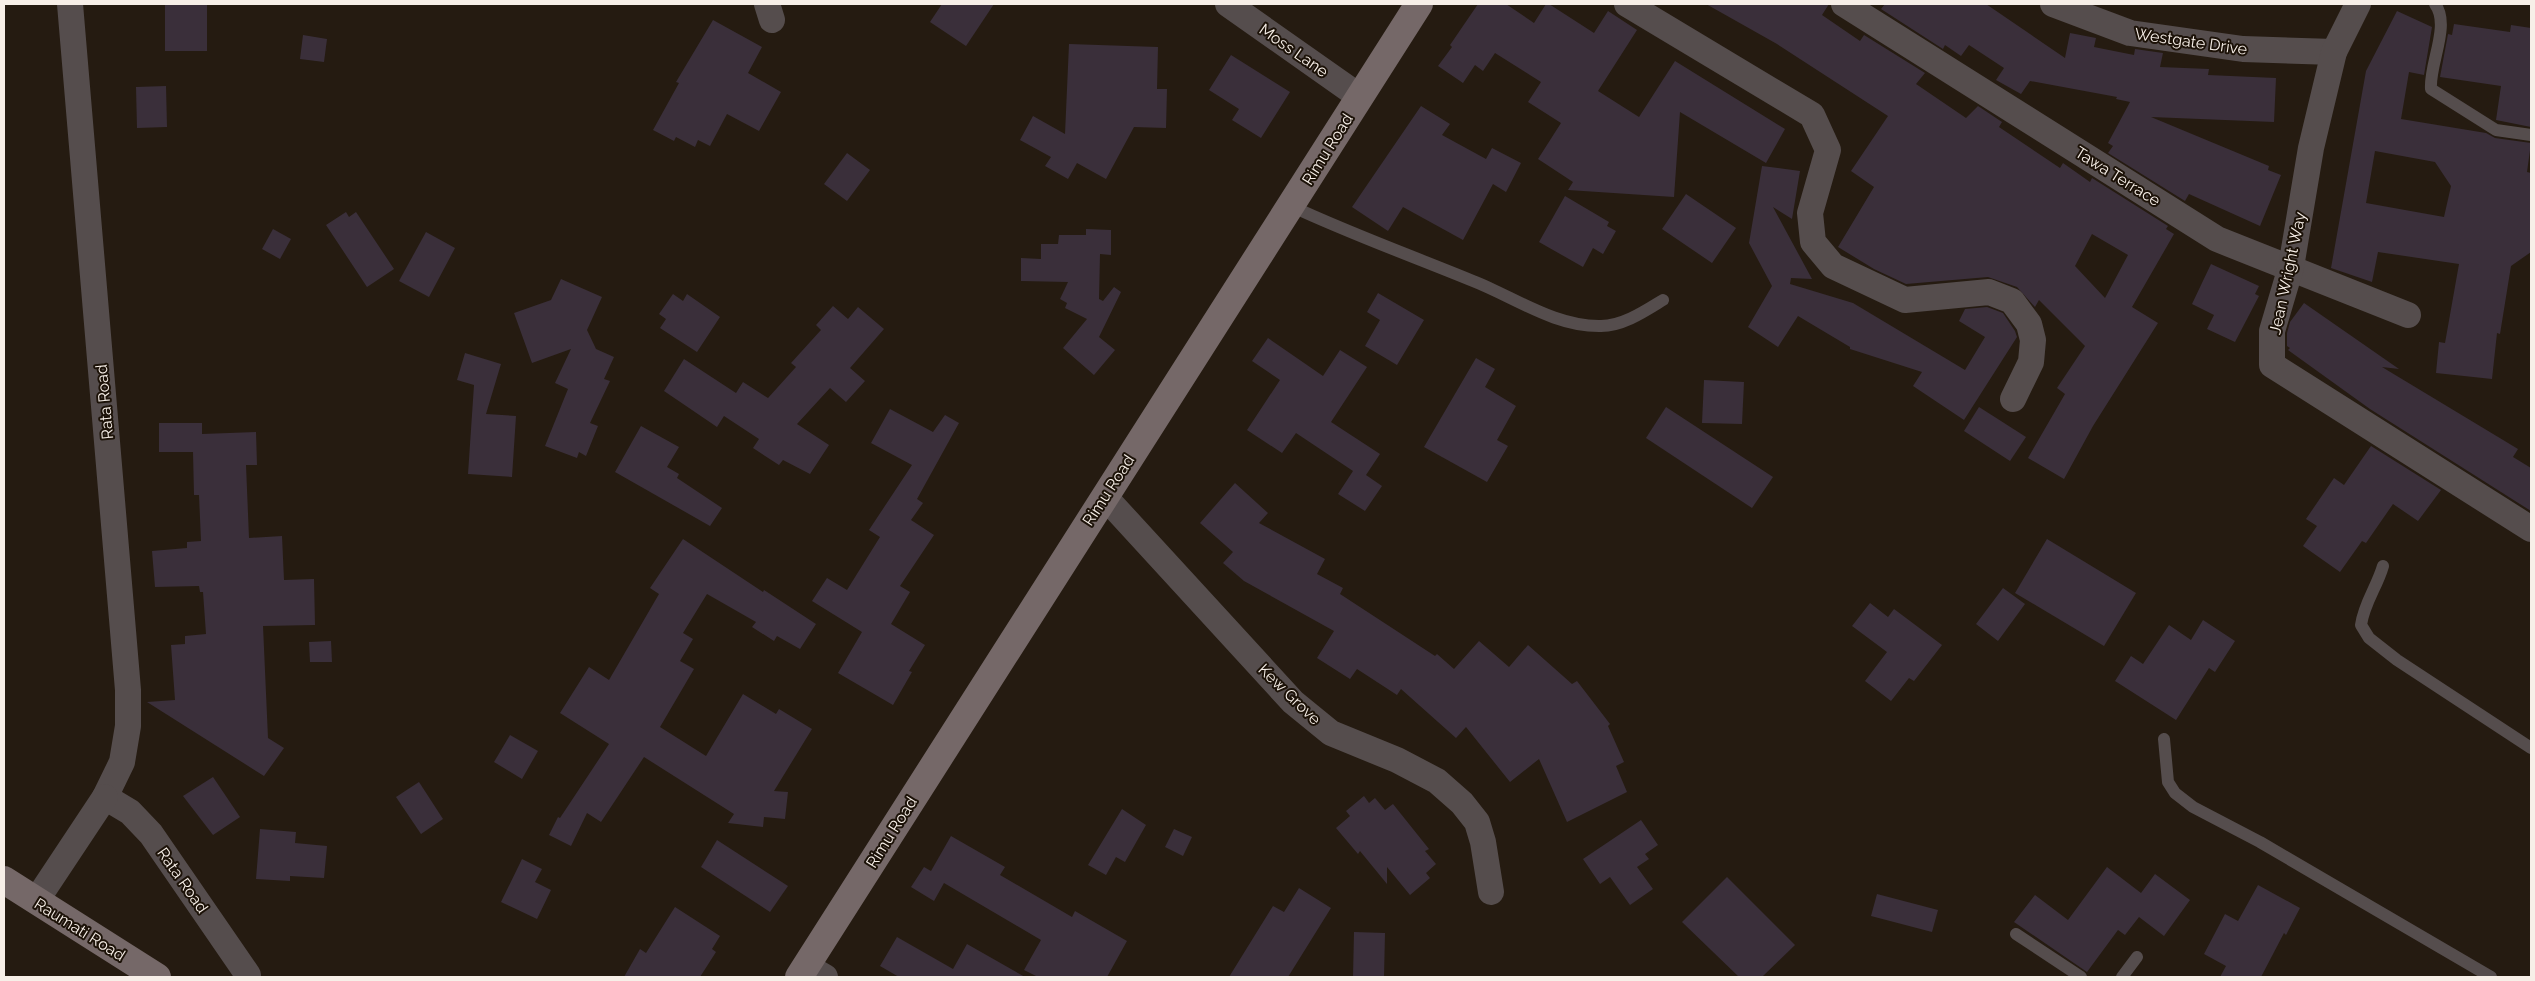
<svg xmlns="http://www.w3.org/2000/svg" width="2535" height="981" font-family="Raleway,sans-serif">
  <rect width="100%" height="100%" fill="#251b11"/>
  <!-- building -->
  <g fill="#3a2f3a" fill-rule="evenodd">
    <rect x="165" y="4" width="42" height="47"/>
    <polygon points="942,4 994,4 966,46 930,22"/>
    <polygon points="1478,4 1506,4 1534,23 1546,4 1549,4 1594,33 1608,11 1637,30 1598,91 1639,117 1675,61 1785,129 1766,163 1680,112 1674,197 1568,190 1573,182 1538,159 1561,123 1528,102 1541,82 1495,53 1483,71 1475,65 1463,83 1438,66 1452,47 1450,45"/>
    <path d="M1706,4H1829L1822,15L1860,41L1864,35L1925,73L1916,84L1966,118L1978,106L2002,122L1999,127L2060,168L2063,163L2090,182L2092,178L2168,226L2166,229L2174,234L2132,307L2158,323L2093,426L2064,479L2028,458L2065,394L2057,388L2085,346L2039,300L2035,307L2017,287L1988,277L1906,284L1874,269L1838,247L1874,187L1851,171L1888,116L1777,44ZM2092,234L2128,255L2105,298L2075,266Z"/>
    <polygon points="1885,4 1986,4 2065,58 2070,33 2096,38 2094,47 2134,55 2135,49 2163,53 2160,67 2209,69 2208,75 2276,78 2274,122 2151,117 2269,166 2268,170 2281,175 2260,226 2189,194 2185,201 2108,153 2113,146 2108,143 2130,102 2116,99 2117,97 2030,81 2021,94 1996,80 2004,68 1969,45 1961,56 1945,45 1943,49 1881,9"/>
    <path d="M2397,11L2432,27L2424,75L2409,72L2401,119L2486,133L2495,138L2531,143L2527,172L2531,173V252L2511,266L2500,334L2497,333L2492,379L2436,373L2439,342L2445,343L2459,264L2378,252L2372,282L2331,268L2366,71ZM2375,151L2435,162L2451,186L2444,217L2366,203Z"/>
    <polygon points="713,20 762,47 748,73 781,92 759,131 727,114 710,146 698,140 695,147 676,137 674,141 653,130 679,83 676,82"/>
    <polygon points="2454,24 2510,32 2511,25 2531,28 2531,127 2496,120 2501,86 2440,77 2448,34 2452,35"/>
    <polygon points="303,35 327,39 324,62 300,59"/>
    <polygon points="1069,44 1158,47 1157,89 1167,89 1166,128 1134,127 1106,179 1077,163 1068,179 1045,166 1051,157 1020,140 1033,116 1065,134"/>
    <polygon points="1231,55 1290,92 1261,138 1232,120 1239,109 1209,90"/>
    <polygon points="166,86 167,127 137,128 136,87"/>
    <polygon points="1421,106 1450,124 1442,135 1486,159 1492,148 1521,163 1506,192 1493,184 1463,240 1403,207 1388,231 1352,207"/>
    <polygon points="847,153 870,170 847,201 824,184"/>
    <polygon points="1762,166 1800,171 1792,219 1773,207 1812,279 1791,278 1790,284 1853,303 1965,370 1985,337 1959,321 1965,309 1987,307 2003,313 2015,331 2017,337 1964,420 1913,386 1922,372 1850,349 1850,347 1798,316 1778,347 1748,327 1772,286 1749,243"/>
    <polygon points="1686,194 1736,228 1712,263 1662,229"/>
    <polygon points="1565,196 1609,222 1607,226 1616,231 1603,254 1593,248 1583,267 1539,242"/>
    <polygon points="346,212 349,217 356,212 394,269 367,287 326,225"/>
    <polygon points="273,229 291,239 280,259 262,249"/>
    <polygon points="1086,229 1111,230 1111,255 1100,254 1099,299 1103,301 1114,287 1121,292 1099,337 1115,350 1094,375 1063,348 1087,319 1065,308 1067,303 1060,299 1068,282 1021,281 1021,258 1041,259 1041,244 1058,244 1059,235 1086,235"/>
    <polygon points="426,232 455,248 429,297 399,281"/>
    <polygon points="2211,264 2259,286 2255,294 2259,296 2235,342 2207,329 2214,315 2192,304"/>
    <polygon points="561,279 602,297 587,330 596,349 614,357 604,379 610,381 590,423 598,426 586,456 579,452 577,458 545,446 568,389 555,383 571,349 532,363 514,313 551,300"/>
    <polygon points="1378,293 1424,320 1397,365 1365,346 1380,320 1367,312"/>
    <polygon points="673,294 683,301 687,294 720,317 697,352 660,328 666,319 659,314"/>
    <polygon points="2304,303 2399,369 2382,367 2518,449 2513,457 2531,468 2531,511 2370,409 2288,350 2290,348 2287,346 2287,333 2290,322"/>
    <polygon points="833,306 848,319 858,307 884,329 850,368 865,381 846,402 830,388 797,424 829,445 810,474 783,460 779,465 753,448 759,439 724,416 717,427 664,391 684,359 736,393 743,382 768,398 796,367 791,363 821,330 816,325"/>
    <polygon points="1268,338 1323,376 1340,350 1367,367 1331,422 1380,454 1366,475 1382,486 1365,511 1338,494 1353,471 1296,433 1282,453 1247,430 1280,380 1252,361"/>
    <polygon points="465,353 501,364 486,414 516,416 512,477 468,474 474,385 457,380"/>
    <polygon points="1476,358 1495,369 1485,387 1516,406 1497,440 1508,446 1487,482 1424,447"/>
    <polygon points="1704,380 1744,382 1742,424 1702,423"/>
    <polygon points="1666,407 1773,477 1752,508 1646,438"/>
    <polygon points="1979,407 2026,437 2010,461 1964,431"/>
    <polygon points="890,409 933,432 945,415 959,423 917,499 923,503 911,520 934,535 900,586 910,592 891,624 925,645 909,671 912,672 893,705 838,673 862,632 812,601 827,578 847,590 880,537 869,530 912,465 871,443"/>
    <polygon points="159,423 202,423 202,434 256,432 257,465 246,465 249,538 282,536 284,580 314,579 315,625 263,626 268,738 284,748 264,776 147,702 175,700 171,645 185,644 185,636 206,634 203,592 200,592 199,586 155,587 152,551 187,548 187,542 201,541 199,495 194,495 193,452 159,452"/>
    <polygon points="641,426 679,447 667,467 679,474 677,478 722,508 710,526 615,472"/>
    <polygon points="2371,446 2441,490 2418,521 2393,504 2366,543 2362,541 2340,572 2303,546 2317,526 2306,519 2334,478 2344,485"/>
    <polygon points="1235,483 1268,513 1259,523 1325,559 1317,574 1343,588 1340,594 1435,656 1437,654 1454,669 1479,641 1509,667 1528,645 1572,684 1577,681 1610,724 1608,726 1624,762 1616,766 1627,792 1567,822 1539,759 1510,782 1466,727 1456,738 1401,689 1397,695 1357,669 1350,679 1317,658 1334,631 1244,581 1223,563 1233,552 1200,523"/>
    <polygon points="683,539 763,592 764,590 816,624 800,649 777,636 774,641 752,627 756,622 707,594 683,633 693,639 680,661 694,669 660,727 706,756 743,694 776,714 779,709 812,729 774,791 788,792 785,819 764,817 763,827 728,823 734,814 644,757 601,822 587,813 571,846 549,835 558,817 560,818 609,744 560,713 589,667 609,680 659,594 650,588"/>
    <polygon points="2047,539 2136,593 2104,646 2015,593"/>
    <polygon points="2003,588 2025,604 1998,641 1976,624"/>
    <polygon points="1870,603 1888,617 1894,609 1942,645 1914,681 1909,678 1891,701 1865,681 1887,652 1852,626"/>
    <polygon points="2203,620 2235,641 2215,672 2209,668 2176,720 2115,681 2131,656 2143,664 2169,625 2191,640"/>
    <polygon points="331,641 332,662 310,662 309,642"/>
    <polygon points="510,735 538,751 522,779 494,762"/>
    <polygon points="213,777 240,817 213,835 183,796"/>
    <polygon points="419,782 443,819 421,834 396,797"/>
    <polygon points="1364,796 1369,803 1375,798 1385,810 1393,804 1429,849 1425,851 1436,864 1426,873 1430,878 1410,895 1387,867 1387,884 1360,851 1358,854 1336,828 1350,816 1346,811"/>
    <polygon points="1122,809 1146,825 1125,862 1116,857 1106,875 1088,865"/>
    <polygon points="1641,820 1658,845 1645,854 1649,859 1637,867 1653,889 1630,905 1610,877 1600,884 1583,859"/>
    <polygon points="260,829 296,832 295,843 327,846 324,878 290,876 290,881 256,879"/>
    <polygon points="1174,829 1192,837 1183,856 1165,847"/>
    <polygon points="951,836 1005,867 1000,875 1072,917 1075,911 1127,941 1107,977 1038,977 1024,970 1041,940 944,883 934,901 911,887 924,867 931,871"/>
    <polygon points="717,840 788,886 770,912 701,867"/>
    <polygon points="522,859 542,869 535,882 551,890 537,919 501,902"/>
    <polygon points="2107,867 2141,893 2155,874 2190,900 2164,936 2139,917 2125,935 2118,930 2087,972 2014,922 2035,895 2068,920"/>
    <polygon points="1727,877 1795,945 1762,977 1739,977 1682,922"/>
    <polygon points="2258,885 2300,908 2286,935 2284,933 2261,977 2220,977 2226,966 2204,954 2225,914 2238,921"/>
    <polygon points="1299,888 1331,908 1288,977 1229,977 1273,906 1284,912"/>
    <polygon points="1877,894 1938,910 1932,932 1871,916"/>
    <polygon points="675,907 720,936 712,949 716,952 700,977 624,977 640,949 646,953"/>
    <polygon points="1354,932 1385,933 1384,977 1353,977"/>
    <polygon points="897,937 953,969 967,944 1025,977 899,977 880,966"/>
  </g>
  <g fill="none" stroke-linecap="round" stroke-linejoin="round">
    <!-- service -->
    <g stroke="#554d4d" stroke-width="12">
      <path d="M2435,4C2451,25 2429,64 2431,89L2496,130L2531,135"/>
      <path d="M1291,206C1351,234 1412,256 1473,281C1514,297 1555,327 1601,326C1623,326 1645,311 1663,300"/>
      <path d="M2383,566C2377,587 2364,603 2361,625L2369,638L2397,660L2531,748"/>
      <polyline points="2164,739 2168,782 2175,793 2193,807 2260,842 2491,977"/>
      <polyline points="2016,934 2081,977"/>
      <polyline points="2122,977 2137,957"/>
    </g>
    <!-- minor -->
    <g stroke="#554d4d" stroke-width="26">
      <polyline points="70,4 128,690 128,726 122,762 105,797 130,812 151,834 248,975"/>
      <polyline points="767,4 772,20"/>
      <polyline points="1228,4 1360,97"/>
      <polyline points="1627,4 1812,115 1828,150 1810,213 1813,242 1833,266 1905,300 1989,292 2012,301 2029,324 2033,340 2031,362 2013,399"/>
      <polyline points="1844,4 2217,239 2408,315"/>
      <polyline points="2053,4 2130,33 2243,49 2334,52"/>
      <polyline points="2358,4 2334,52 2311,148 2291,267 2272,331 2272,365 2531,529"/>
      <polyline points="1105,497 1293,702 1331,733 1397,760 1437,781 1462,803 1477,822 1483,842 1491,892"/>
      <polyline points="36,901 105,797"/>
      <polyline points="806,966 825,977"/>
    </g>
    <!-- secondary -->
    <g stroke="#756868" stroke-width="28">
      <polyline points="4,880 157,977"/>
      <polyline points="799,977 1419,4"/>
    </g>
  </g>
  <g text-anchor="middle" stroke-width="4" stroke-linejoin="round" paint-order="stroke">
    <!-- street labels -->
    <g font-size="16" fill="#f7efe8" stroke="#1c1208">
      <text transform="translate(2191 41) rotate(8)" y="6">Westgate Drive</text>
      <text transform="translate(1294 50) rotate(35)" y="6">Moss Lane</text>
      <text transform="translate(1327 149) rotate(-58)" y="6">Rimu Road</text>
      <text transform="translate(2118 176) rotate(32)" y="6">Tawa Terrace</text>
      <text transform="translate(2287 273) rotate(-78)" y="6">Jean Wright Way</text>
      <text transform="translate(104 402) rotate(-95)" y="6">Rata Road</text>
      <text transform="translate(1108 490) rotate(-57)" y="6">Rimu Road</text>
      <text transform="translate(1290 694) rotate(44)" y="6">Kew Grove</text>
      <text transform="translate(891 832) rotate(-58)" y="6">Rimu Road</text>
      <text transform="translate(183 880) rotate(55)" y="6">Rata Road</text>
      <text transform="translate(80 929) rotate(32)" y="6">Raumati Road</text>
    </g>
  </g>
  <!-- border -->
  <rect width="2535" height="981" fill="none" stroke="#f7efe8" stroke-width="10"/>
</svg>
